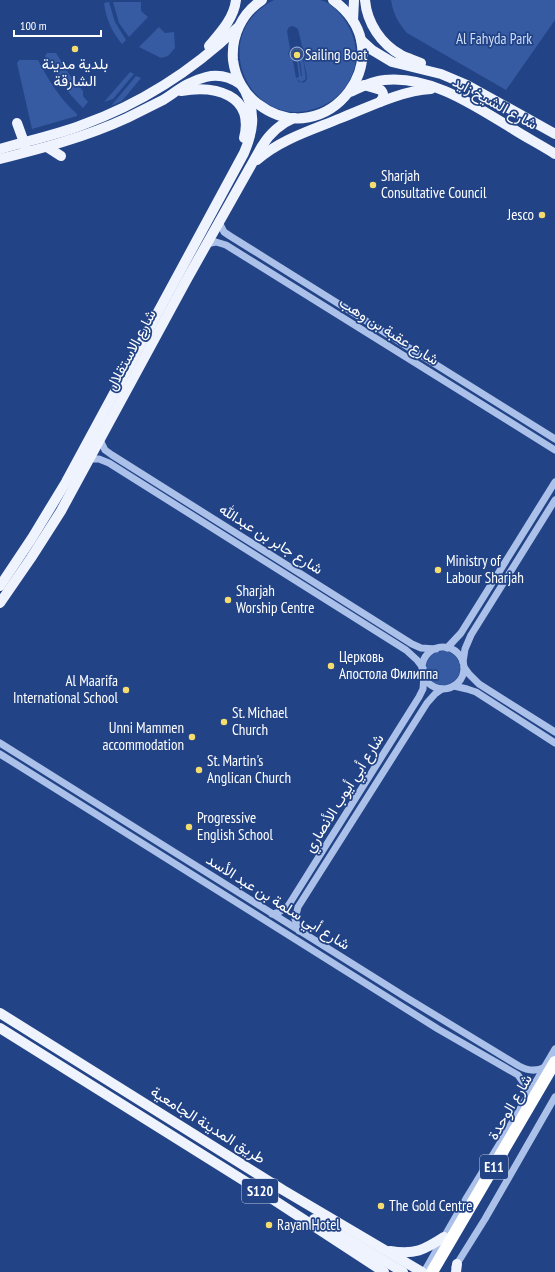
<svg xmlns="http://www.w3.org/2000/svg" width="555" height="1272" font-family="'PT Sans Narrow',Vazirmatn,sans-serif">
  <rect width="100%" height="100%" fill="#224386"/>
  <!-- green -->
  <g fill="#365ba3" fill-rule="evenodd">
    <path d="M274,0C288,0 307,0 320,0C327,1 335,8 340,14C356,33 362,58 349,81C342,94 331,103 317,108C250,133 205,35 274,0ZM293,26L298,29L302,46L306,53C306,55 305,57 304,59C303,67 314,85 299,82L296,79L301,82L305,80L306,78L303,59L300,61L302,76H301L299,62H297L299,77L296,78L293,61L288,54L290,49L287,31L289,27Z"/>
    <path d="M391,0H555V20L506,90L407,33C398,23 393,13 391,0Z"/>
    <path d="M109,2L115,22L126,40L122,44C112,32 106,19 104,3Z"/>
    <polygon points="113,2 141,2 141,11 148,17 129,37 119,23"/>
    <polygon points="159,27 165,33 174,32 175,48 168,56 161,58 139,47"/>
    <path d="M47,53H56L71,77L83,91V96L88,102L83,108C67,92 55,76 45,56Z"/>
    <path d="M19,60H38C49,81 60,99 77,114V116L32,129L17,63Z"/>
    <polygon points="130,72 134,74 113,99 104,102"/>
    <polygon points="136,76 141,78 122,101 111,106"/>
    <circle cx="443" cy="668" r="17"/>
  </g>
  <!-- water -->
  <circle fill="#3d5687" stroke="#9fbaea" cx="297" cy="54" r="7"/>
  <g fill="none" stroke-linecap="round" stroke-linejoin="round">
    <!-- minor -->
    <g stroke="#acc1e9" stroke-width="7">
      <polyline points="219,222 224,232 230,236 555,439"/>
      <polyline points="206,244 216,242 226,245 555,450"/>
      <polyline points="100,440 105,450 112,455 412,644 421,648 436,649"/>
      <polyline points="89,459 99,459 109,463 406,650 417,660 423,668"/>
      <circle cx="443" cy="668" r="21"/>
      <polyline points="447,648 461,633 555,482"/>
      <polyline points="463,662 465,649 471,635 555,500"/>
      <polyline points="464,667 469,674 479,684 555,732"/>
      <polyline points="454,686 467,689 476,692 555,743"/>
      <path d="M0,743L407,998L519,1066C528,1071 536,1072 545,1067"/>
      <polyline points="0,754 438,1029 518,1075 525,1085 527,1096"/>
      <polyline points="272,914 279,912 288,906 419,697 423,689 424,675"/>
      <polyline points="299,931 295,919 298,907 427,703 435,694 442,689"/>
      <polyline points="455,1267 485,1219 555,1097"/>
      <polyline points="424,1272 467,1197 500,1143 555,1049"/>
    </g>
    <!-- major -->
    <g stroke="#eff3fe" stroke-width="10">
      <path d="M262,0C242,13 231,36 233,60C235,77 244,94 258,104C326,156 407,54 333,0"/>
      <path d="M365,0C367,23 381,44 401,55C407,58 414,60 421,63"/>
      <polyline points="353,21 354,0"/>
      <polyline points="361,40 372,50 392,62 441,74 467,85 555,134"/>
      <path d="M209,46C221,32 234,18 236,0"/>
      <path d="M364,85L381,90C385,95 383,98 380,102"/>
      <path d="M181,91C214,85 255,94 244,138"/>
      <path d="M350,92C361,87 372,81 384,80C431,75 475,106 513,129C527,138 541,145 555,154"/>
      <polyline points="17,123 25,145 25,148"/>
      <polyline points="47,147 61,156"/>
      <path d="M0,149C27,141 56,135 82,125C140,104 193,70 237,28"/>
      <path d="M0,159C43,148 86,137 127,118C139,112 151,106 163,100C177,91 189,81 206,77C218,74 230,77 240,84"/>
      <path d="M257,160C281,139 312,130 341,118C371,106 400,91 431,89"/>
      <path d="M0,586L32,538L66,482L244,153C253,132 256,114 246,93"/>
      <path d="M0,603L31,558L61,511L187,279L262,146C270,133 280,124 294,118"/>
      <polyline points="0,1013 283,1190 422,1272"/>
      <polyline points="0,1028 254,1187 384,1272"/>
      <polyline points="314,1219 403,1272"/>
      <path d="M390,1251C415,1255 424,1250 444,1237"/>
      <polyline points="456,1272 457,1264"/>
    </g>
    <!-- highway -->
    <polyline stroke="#fff" stroke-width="12" points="432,1272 555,1062"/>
  </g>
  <!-- markers -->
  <g fill="#f5dc6e" stroke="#224386" stroke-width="1.5">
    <circle cx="75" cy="49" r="4"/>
    <circle cx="297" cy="55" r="4"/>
    <circle cx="373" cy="185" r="4"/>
    <circle cx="542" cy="215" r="4"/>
    <circle cx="438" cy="570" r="4"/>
    <circle cx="228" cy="600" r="4"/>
    <circle cx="331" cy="666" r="4"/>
    <circle cx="126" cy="690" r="4"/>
    <circle cx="224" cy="722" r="4"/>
    <circle cx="192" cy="737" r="4"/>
    <circle cx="199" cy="770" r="4"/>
    <circle cx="189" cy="827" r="4"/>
    <circle cx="381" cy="1206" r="4"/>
    <circle cx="269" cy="1225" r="4"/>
  </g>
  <g text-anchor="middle" stroke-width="3.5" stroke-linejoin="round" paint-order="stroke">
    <!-- shield labels -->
    <g fill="#224386" stroke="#bdc7db" stroke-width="1">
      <rect x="480" y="1155" width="28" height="24" rx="3"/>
      <rect x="242" y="1179" width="36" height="24" rx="3"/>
    </g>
    <g font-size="14" font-weight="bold" fill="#fff">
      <text x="494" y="1172">E11</text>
      <text x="260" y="1196">S120</text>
    </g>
    <!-- park labels -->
    <g font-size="15" fill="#d0ddf7" stroke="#224386">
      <text x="494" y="44">Al Fahyda Park</text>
    </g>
    <!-- poi labels -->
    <g font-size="15" fill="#fff" stroke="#224386" text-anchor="start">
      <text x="305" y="60">Sailing Boat</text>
      <text x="75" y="69" text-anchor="middle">بلدية مدينة<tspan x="75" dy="17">الشارقة</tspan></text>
      <text x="381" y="181">Sharjah<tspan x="381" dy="17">Consultative Council</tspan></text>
      <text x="534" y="220" text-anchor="end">Jesco</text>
      <text x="446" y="566">Ministry of<tspan x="446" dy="17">Labour Sharjah</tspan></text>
      <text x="236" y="596">Sharjah<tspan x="236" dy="17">Worship Centre</tspan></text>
      <text x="339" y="662">Церковь<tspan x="339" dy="17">Апостола Филиппа</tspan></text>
      <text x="118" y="686" text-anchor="end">Al Maarifa<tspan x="118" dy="17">International School</tspan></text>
      <text x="232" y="718">St. Michael<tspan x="232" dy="17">Church</tspan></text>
      <text x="184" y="733" text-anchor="end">Unni Mammen<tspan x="184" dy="17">accommodation</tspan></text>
      <text x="207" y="766">St. Martin's<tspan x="207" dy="17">Anglican Church</tspan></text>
      <text x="197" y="823">Progressive<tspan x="197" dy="17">English School</tspan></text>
      <text x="389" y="1211">The Gold Centre</text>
      <text x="277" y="1230">Rayan Hotel</text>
    </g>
    <!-- street labels -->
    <g font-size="15" fill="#fff" stroke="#224386">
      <text transform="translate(495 103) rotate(29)" y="5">شارع الشيخ زايد</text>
      <text transform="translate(389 331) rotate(32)" y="5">شارع عقبة بن وهب</text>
      <text transform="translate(131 350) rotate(-62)" y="5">شارع الاستقلال</text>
      <text transform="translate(271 539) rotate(32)" y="5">شارع جابر بن عبدالله</text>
      <text transform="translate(344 793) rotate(-58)" y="5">شارع أبي أيوب الأنصاري</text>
      <text transform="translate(278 902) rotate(32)" y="5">شارع أبي سلمة بن عبد الأسد</text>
      <text transform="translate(510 1107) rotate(-60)" y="5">شارع الوحدة</text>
      <text transform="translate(208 1125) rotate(32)" y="5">طريق المدينة الجامعية</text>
    </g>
  </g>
  <!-- scale -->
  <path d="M14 30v6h87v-6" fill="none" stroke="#ffffff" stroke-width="2"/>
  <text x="20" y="30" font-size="12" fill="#ffffff" stroke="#224386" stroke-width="3" paint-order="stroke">100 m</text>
</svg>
